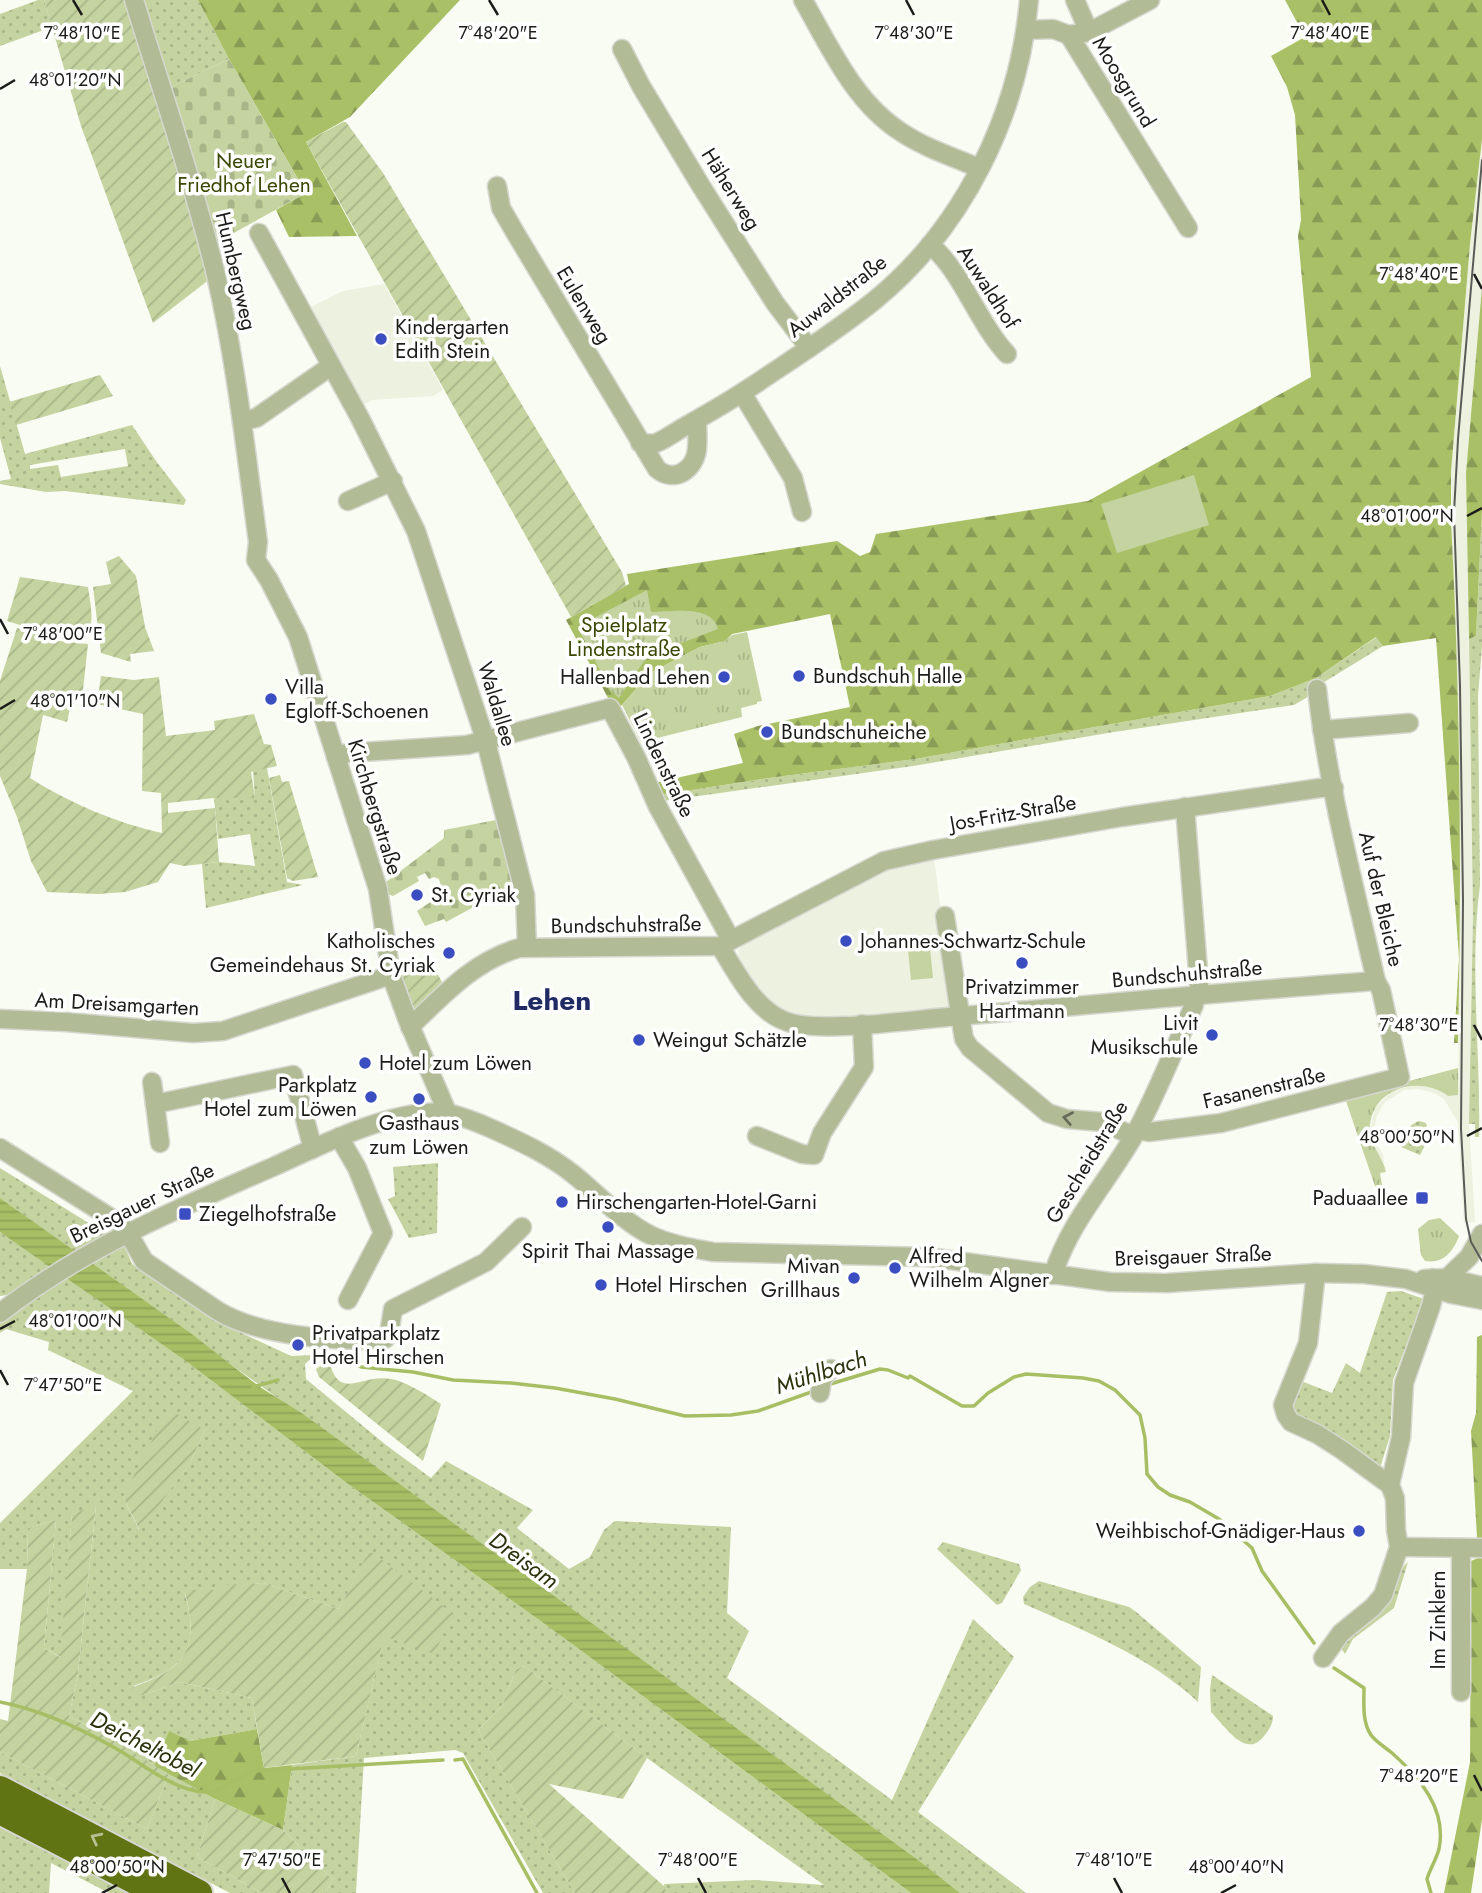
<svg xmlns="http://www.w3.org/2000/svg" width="1482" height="1893" font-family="Jost,sans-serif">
  <defs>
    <pattern id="grass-dots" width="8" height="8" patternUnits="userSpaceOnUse" patternTransform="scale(1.75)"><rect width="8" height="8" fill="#c4d39f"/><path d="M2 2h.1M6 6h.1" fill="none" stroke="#a8b588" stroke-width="1.8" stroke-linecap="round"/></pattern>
    <pattern id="forest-firs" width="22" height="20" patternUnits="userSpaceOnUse" patternTransform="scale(1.75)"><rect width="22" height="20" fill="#a9c067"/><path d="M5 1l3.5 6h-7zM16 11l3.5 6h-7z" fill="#899b54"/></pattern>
    <pattern id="cemetery-stones" width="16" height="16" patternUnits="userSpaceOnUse" patternTransform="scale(1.75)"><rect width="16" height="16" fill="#c4d39f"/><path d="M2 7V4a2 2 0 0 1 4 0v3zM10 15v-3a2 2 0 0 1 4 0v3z" fill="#a8b588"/></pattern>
    <pattern id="park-tufts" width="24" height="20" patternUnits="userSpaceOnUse" patternTransform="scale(1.75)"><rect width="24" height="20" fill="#c4d39f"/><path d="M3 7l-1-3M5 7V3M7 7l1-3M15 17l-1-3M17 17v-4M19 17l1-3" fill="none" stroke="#a8b588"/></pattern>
    <pattern id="garden-furrows" width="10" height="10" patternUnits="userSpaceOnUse" patternTransform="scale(1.75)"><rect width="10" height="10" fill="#c4d39f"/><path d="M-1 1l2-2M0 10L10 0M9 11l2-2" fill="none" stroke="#a8b588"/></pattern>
    <pattern id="water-rules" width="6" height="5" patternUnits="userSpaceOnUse" patternTransform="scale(1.75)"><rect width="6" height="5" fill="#a7be64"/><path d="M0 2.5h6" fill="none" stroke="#8fa356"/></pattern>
  </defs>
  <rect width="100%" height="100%" fill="#f9fcf2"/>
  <!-- built -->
  <g fill="#ecf1e0">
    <polygon points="1482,139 1482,287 1466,474 1473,916 1469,1124 1475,1222 1464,1223 1458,1122 1444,1099 1434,1093 1418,1089 1404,1090 1385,1102 1377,1116 1374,1131 1376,1142 1383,1155 1384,1164 1374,1149 1370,1130 1375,1108 1393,1090 1420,1085 1433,1088 1448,1096 1458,1095 1460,922 1451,472 1470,244"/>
    <polygon points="384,284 443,390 433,396 373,400 360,406 307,309 343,291"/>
    <polygon points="934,858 953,1004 944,1009 828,1020 789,1014 771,1003 756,988 739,959 738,951 743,944 853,884 891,868"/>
  </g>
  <!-- grass -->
  <g fill="url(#grass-dots)" fill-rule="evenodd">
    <polygon points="38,0 44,0 52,27 0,46 0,14"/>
    <polygon points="138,0 198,0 229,59 167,89"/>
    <path d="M0,366L25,454L132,425L156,461L186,500L184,505L65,491L46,492L0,484V481L11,479L0,438ZM125,449L128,466L61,477L58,465L30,469V465Z"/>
    <path d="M1482,511V647L1478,696L1480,885C1469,969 1481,1053 1479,1137H1475V1124H1469L1473,916L1469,639L1476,636Z"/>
    <polygon points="1377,637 1383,646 1321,684 1311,695 1294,705 1114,732 913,766 663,801 660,795 769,778 915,759 1270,696 1316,678"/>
    <polygon points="267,768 287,882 303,885 206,908 202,864 219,862 255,866 250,834 218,839 214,798 255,798 253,771"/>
    <path d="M1419,1121L1426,1123L1430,1136L1420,1155L1401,1147C1405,1135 1407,1125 1419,1121Z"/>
    <polygon points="438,1163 437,1233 409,1238 388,1199 395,1196 393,1167"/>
    <polygon points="0,1168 124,1245 132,1264 222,1324 291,1356 315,1355 305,1364 306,1379 386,1445 431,1478 446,1461 533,1510 517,1528 569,1569 590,1557 604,1530 615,1521 731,1527 727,1613 749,1631 727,1678 892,1800 973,1619 1014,1657 918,1812 1026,1893 960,1893 921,1862 0,1198"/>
    <path d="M0,1232L183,1359L348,1484L542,1622L911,1893H665L664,1884L755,1880L824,1885L647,1758L524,1666L516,1669L502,1706L478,1730L575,1893H543L463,1753L455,1750L364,1758L356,1893H325L333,1880L283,1830L292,1765L356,1756L384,1635L368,1554L339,1609L263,1583L219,1586V1590H189L185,1594C200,1648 186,1669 133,1686L143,1695L179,1682L252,1698L257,1729L190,1741L169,1732L154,1766L91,1727L69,1717L78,1673L96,1506L72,1514L61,1657L44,1648L56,1520L28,1528L27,1569H0V1523L133,1391L48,1350L49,1342L6,1329L0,1333V1323L33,1294L22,1285L7,1295L0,1296ZM205,1430L190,1463L139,1530L123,1497Z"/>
    <polygon points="1401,1291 1424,1299 1393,1380 1390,1436 1379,1471 1294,1420 1290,1398 1301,1381 1332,1393 1346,1363 1360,1373 1387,1292"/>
    <polygon points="943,1542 1019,1564 1021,1570 1002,1603 997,1605 937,1549"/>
    <path d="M1408,1562L1394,1608L1353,1639L1345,1654L1340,1647C1354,1631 1380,1618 1389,1601C1397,1588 1396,1572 1408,1562Z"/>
    <path d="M1039,1581L1129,1607L1135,1611L1201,1667L1198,1702C1149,1656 1085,1631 1024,1604L1023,1597L1030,1587Z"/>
    <path d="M1212,1675L1273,1716C1273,1724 1269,1730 1264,1736C1246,1760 1225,1726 1211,1712L1210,1689Z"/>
    <polygon points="0,1752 147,1829 169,1774 215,1799 197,1857 262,1893 230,1893 0,1773"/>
    <polygon points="0,1825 129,1893 109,1893 51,1863 49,1893 0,1893"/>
  </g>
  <!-- forest -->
  <g fill="url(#forest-firs)">
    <polygon points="198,0 460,0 350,117 306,142 357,236 289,237 276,210 306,193 229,59"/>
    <path d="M1285,0H1482V139L1470,244L1451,472V520C1460,694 1462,869 1458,1043H1454L1459,958L1436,638L1383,646L1376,637L1316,678L1270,696L915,759L769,778L660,795L654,783L743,763L734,734L758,726L850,707L830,614L732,634L725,641L700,647L650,673L622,705L614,709L566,620L629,584L627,574L837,541L860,556L870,552L876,534L1088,501L1311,377L1298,236L1301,220L1295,115L1287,87L1271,56L1305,37Z"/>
    <polygon points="1482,287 1482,511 1476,636 1469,639 1466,473"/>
    <polygon points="1482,1335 1482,1541 1477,1538 1471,1431 1476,1413 1477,1337"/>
    <polygon points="1482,1556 1482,1819 1471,1893 1444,1893 1470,1762 1471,1561"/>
    <polygon points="257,1729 264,1768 292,1765 283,1830 215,1799 154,1766 169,1731 190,1741"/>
  </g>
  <!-- cemetery -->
  <g fill="url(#cemetery-stones)">
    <path d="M229,59L306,193L214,244C208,190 186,140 167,89Z"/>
    <polygon points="501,819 519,897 509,899 481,899 481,903 446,922 444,919 425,926 417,911 432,901 435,905 442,901 437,893 442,890 439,879 434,877 429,879 425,873 417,877 419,881 393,896 388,894 386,882 444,838 444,830"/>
  </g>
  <!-- park -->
  <g fill="url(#park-tufts)">
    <path d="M647,590L651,612C672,612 712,604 718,629L658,652L644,661L619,698L611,691L580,632L594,618Z"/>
    <polygon points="747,632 762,701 757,702 757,704 741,708 742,717 641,742 622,705 650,673 700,647 725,641 732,635"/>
    <path d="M1458,1068V1095L1448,1096C1418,1073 1368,1090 1370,1131C1371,1147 1383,1157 1386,1172L1380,1173L1384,1196L1379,1198L1345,1098Z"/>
    <path d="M1440,1218L1459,1236C1453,1252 1443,1264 1425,1261L1421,1255L1418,1229L1429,1220Z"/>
  </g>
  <!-- garden -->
  <g fill="url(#garden-furrows)">
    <polygon points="44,0 130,0 210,279 153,323 81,126"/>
    <polygon points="343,122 346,122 383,173 622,572 626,586 571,617 306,142"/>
    <polygon points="100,375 113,396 16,425 9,402"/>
    <polygon points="119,556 136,576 145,627 154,651 130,654 131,662 101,653 93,587 111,584 106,562"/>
    <path d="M20,577L88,587C90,604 97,627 83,639L43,632L7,621Z"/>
    <path d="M17,628L59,641L88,644L82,699H72L67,722L43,715L30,778C70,803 116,823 162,833L161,793L142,791L143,714L97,704L101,676L134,680L159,677L166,736L215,730L214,721L254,714L264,744L271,745L277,766L251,772L255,798H214L168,803V813L215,808L219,862L184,866L170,863L158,882L125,892L98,894L47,892L31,861L17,817L0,776V681Z"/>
    <polygon points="280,775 282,782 289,781 318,877 293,881 287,878 269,778"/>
    <polygon points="433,965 444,986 420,1010 411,1009 398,974"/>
    <path d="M329,1360C339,1403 361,1373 391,1379C405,1381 429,1396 441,1404L423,1461L319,1377L316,1369Z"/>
    <polygon points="168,1409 205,1430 190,1463 140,1531 123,1497"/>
    <polygon points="96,1505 78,1673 69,1717 91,1727 169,1774 147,1829 0,1752 0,1719 8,1721 27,1569 28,1528 56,1520 44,1648 60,1657 72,1514"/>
    <path d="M368,1553H373L453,1614L434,1654L384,1636L356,1756L264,1768L252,1698L179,1682L143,1695L131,1694L133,1687C186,1669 200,1648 185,1593L189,1590H219V1585L263,1583L339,1609Z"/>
    <polygon points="524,1666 647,1758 623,1799 549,1784 665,1887 665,1893 575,1893 478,1730 502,1706 516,1669"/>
    <polygon points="215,1799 283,1830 333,1880 325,1893 262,1893 197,1857"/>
  </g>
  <!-- pitch -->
  <g fill="#c4d39f">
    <polygon points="1194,475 1209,525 1117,553 1101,504"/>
    <polygon points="929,938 933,978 911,980 907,940"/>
  </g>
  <!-- water -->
  <polygon fill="url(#water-rules)" points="0,1198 193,1335 260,1387 303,1414 921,1862 960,1893 911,1893 542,1622 348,1484 183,1359 14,1242 0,1232"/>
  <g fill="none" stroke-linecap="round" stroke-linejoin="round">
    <!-- stream -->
    <g stroke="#a7be64" stroke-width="3.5">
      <polyline points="354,1364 361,1367 413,1372 453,1380 511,1383 555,1388 615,1399 685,1416 731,1415 758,1411 814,1391"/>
      <polyline points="827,1385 880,1369 888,1370 908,1378 910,1376 962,1406 974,1406 988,1393 1014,1377 1026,1374 1083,1378 1099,1381 1115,1390 1140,1415 1145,1438 1147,1474 1158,1487 1170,1495 1190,1502 1219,1519 1252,1548 1262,1571 1314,1643"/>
      <polyline points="253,1387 278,1380"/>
      <path d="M1334,1668L1364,1688C1364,1703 1362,1722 1371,1735C1376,1742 1385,1747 1392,1753C1420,1778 1447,1809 1439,1849C1436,1860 1430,1869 1427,1879L1431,1893"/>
      <path d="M0,1702C41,1710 78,1727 115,1748C142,1763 175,1792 206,1792C222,1792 238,1777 255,1771L443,1760"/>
      <polyline points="455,1760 463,1759 537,1893"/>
    </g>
    <!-- minor casing -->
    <g stroke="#d6d8cf" stroke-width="21">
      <g id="minor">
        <path d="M134,0C162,91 193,182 216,275C236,362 246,453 258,542L256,560L269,580L298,637L378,889L391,975L408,1021L445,1107L444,1113"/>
        <path d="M803,0C830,47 854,102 901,132C925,148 953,157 979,168"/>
        <polyline points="1075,0 1089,32"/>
        <polyline points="1026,30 1053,29 1069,35"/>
        <polyline points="1069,35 1188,228"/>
        <polyline points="1069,35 1089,32 1150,0"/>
        <polyline points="622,49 641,86 701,186 775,303 809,348"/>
        <path d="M497,186L501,208L516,234L657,469C675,484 695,469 697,449C698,439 697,429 697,420"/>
        <polyline points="259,233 360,418 416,531 486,742 525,895 527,947"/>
        <path d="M930,245C960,268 978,323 1007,354"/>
        <polyline points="742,393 793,478 802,512"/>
        <polyline points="242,421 256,418 331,366"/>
        <path d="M640,443C645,443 652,444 656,443C666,439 675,432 684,427C709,413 733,399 757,383C797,356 838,330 875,300C964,227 1019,114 1029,0"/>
        <polyline points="348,501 393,481"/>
        <polyline points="1322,730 1409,723"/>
        <polyline points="336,757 347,753 467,745 610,708 636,757 658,807 731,940"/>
        <polyline points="1185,807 1200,996"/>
        <polyline points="945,916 962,1027 964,1039 970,1048 1048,1113 1067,1119 1103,1122 1133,1136"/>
        <path d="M720,946C736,972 755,1010 785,1021C817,1034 910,1020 948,1017C1091,1005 1233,991 1376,981"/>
        <polyline points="0,1019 66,1022 193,1033 223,1031 391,975"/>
        <path d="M410,1027C443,995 474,961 519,948L720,946L884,861L933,850L1122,817L1320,788H1334"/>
        <polyline points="152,1082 155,1104"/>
        <path d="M1137,1130L1149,1132L1221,1123L1400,1077L1381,990L1376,981C1354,884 1328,787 1317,689"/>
        <polyline points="757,1136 802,1154 814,1155 822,1133 864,1067 862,1024"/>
        <polyline points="339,1137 357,1168 383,1233 348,1300"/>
        <polyline points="160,1143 155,1104 293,1075 313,1149"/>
        <path d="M0,1148L119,1223L127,1231L144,1261L218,1311C259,1336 337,1342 385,1339L389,1334L393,1309L486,1262L522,1227"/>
        <polyline points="1316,1273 1308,1343 1283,1405 1286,1415 1291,1422 1317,1434 1342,1450 1390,1485 1395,1498 1396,1530 1399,1547 1383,1595 1373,1607 1341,1633 1323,1658"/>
        <path d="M1053,1275C1070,1220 1109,1181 1136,1132C1158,1091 1175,1047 1194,1005L1193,996"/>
        <polyline points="1447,1278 1469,1257 1482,1234"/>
        <polyline points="1424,1279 1447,1278 1482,1286"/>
        <path d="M0,1313C83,1248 179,1208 275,1166C321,1145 394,1108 445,1113C456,1114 479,1123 490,1128C519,1141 548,1154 573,1174C599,1195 622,1221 652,1236C672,1245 692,1248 713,1252L928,1257L1110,1282L1167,1283L1316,1273L1364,1274L1406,1279L1451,1294L1482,1300"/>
        <polyline points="820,1393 822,1379 831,1369"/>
        <polyline points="1390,1485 1401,1437 1404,1383 1431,1306 1435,1289 1433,1278"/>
        <polyline points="1399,1547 1482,1548"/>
        <polyline points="1461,1548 1461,1692"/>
      </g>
    </g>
    <!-- highway casing -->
    <g stroke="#d6d8cf" stroke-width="30">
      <g id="highway">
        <polyline points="0,1789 199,1893"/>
        <polyline points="0,1811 158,1893"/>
      </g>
    </g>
    <!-- minor -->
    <use href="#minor" stroke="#b1bc97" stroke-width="18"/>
    <!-- highway -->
    <use href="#highway" stroke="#607413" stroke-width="26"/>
    <!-- tram -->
    <polyline stroke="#5a5c57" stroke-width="2" points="1482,160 1458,439 1454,513 1460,686 1463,900 1461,1129 1466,1219 1471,1242 1482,1261"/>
  </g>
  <!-- one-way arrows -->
  <defs><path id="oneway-chevron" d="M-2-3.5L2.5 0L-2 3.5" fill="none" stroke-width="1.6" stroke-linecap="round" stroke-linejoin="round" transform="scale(1.75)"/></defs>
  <use stroke="#666c58" href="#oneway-chevron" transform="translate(1068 1118) rotate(-169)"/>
  <use stroke="#b7c095" href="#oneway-chevron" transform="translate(96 1838) rotate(-153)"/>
  <!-- ticks -->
  <path fill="none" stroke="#1c1d1a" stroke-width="2.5" d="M73,0L82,15M489,0L498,15M906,0L914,15M1322,0L1330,15M0,89L15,80M1474,274L1482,289M1467,516L1482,508M0,619L8,634M0,709L15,700M1474,1025L1482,1040M1467,1136L1482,1128M0,1329L15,1321M0,1370L8,1385M1474,1775L1482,1791M282,1878L290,1893M698,1878L706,1893M1114,1878L1122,1893M102,1893L117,1885M1221,1893L1236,1885"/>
  <!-- markers -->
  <g fill="#3b4ec1" stroke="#fff" stroke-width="2.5">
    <circle cx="381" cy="339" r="7"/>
    <circle cx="799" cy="676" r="7"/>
    <circle cx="724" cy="677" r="7"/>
    <circle cx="271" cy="699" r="7"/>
    <circle cx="767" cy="732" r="7"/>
    <circle cx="417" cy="895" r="7"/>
    <circle cx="846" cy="941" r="7"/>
    <circle cx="449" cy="953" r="7"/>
    <circle cx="1022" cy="963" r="7"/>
    <circle cx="1212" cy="1035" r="7"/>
    <circle cx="639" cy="1040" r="7"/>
    <circle cx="365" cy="1063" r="7"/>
    <circle cx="371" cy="1097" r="7"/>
    <circle cx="419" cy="1099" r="7"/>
    <rect x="1415" y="1191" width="14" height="14" rx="3.5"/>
    <circle cx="562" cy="1202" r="7"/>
    <rect x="178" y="1207" width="14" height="14" rx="3.5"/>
    <circle cx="608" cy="1227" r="7"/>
    <circle cx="895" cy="1268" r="7"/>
    <circle cx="854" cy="1278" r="7"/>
    <circle cx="601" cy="1285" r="7"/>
    <circle cx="298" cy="1345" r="7"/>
    <circle cx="1359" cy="1531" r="7"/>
  </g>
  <g text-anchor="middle" stroke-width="7" stroke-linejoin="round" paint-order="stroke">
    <!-- street labels -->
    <g font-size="21" fill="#1c1d1a" stroke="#fff">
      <text transform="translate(1124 82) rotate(59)" y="7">Moosgrund</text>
      <text transform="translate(731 189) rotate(58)" y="7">Häherweg</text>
      <text transform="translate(236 271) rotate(77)" y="7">Humbergweg</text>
      <text transform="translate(988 287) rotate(57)" y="7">Auwaldhof</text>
      <text transform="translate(837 296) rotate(-38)" y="7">Auwaldstraße</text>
      <text transform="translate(584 305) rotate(59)" y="7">Eulenweg</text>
      <text transform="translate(497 704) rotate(73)" y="7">Waldallee</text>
      <text transform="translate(664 765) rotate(64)" y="7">Lindenstraße</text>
      <text transform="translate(375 807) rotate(73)" y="7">Kirchbergstraße</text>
      <text transform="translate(1013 813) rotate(-10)" y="7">Jos-Fritz-Straße</text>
      <text transform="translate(1381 899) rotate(77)" y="7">Auf der Bleiche</text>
      <text transform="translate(626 925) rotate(-1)" y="7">Bundschuhstraße</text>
      <text transform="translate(1187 974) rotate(-5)" y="7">Bundschuhstraße</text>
      <text transform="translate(117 1004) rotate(3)" y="7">Am Dreisamgarten</text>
      <text transform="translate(1264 1088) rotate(-13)" y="7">Fasanenstraße</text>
      <text transform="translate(1087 1162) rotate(-59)" y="7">Gescheidstraße</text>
      <text transform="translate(142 1203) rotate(-26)" y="7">Breisgauer Straße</text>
      <text transform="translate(1193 1256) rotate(-2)" y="7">Breisgauer Straße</text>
      <text transform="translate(1438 1620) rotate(-90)" y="7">Im Zinklern</text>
    </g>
    <!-- park labels -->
    <g font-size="21" fill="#3a4701" stroke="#fff">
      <text x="244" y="168">Neuer<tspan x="244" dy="24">Friedhof Lehen</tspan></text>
      <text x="624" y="632">Spielplatz<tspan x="624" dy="24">Lindenstraße</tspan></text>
    </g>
    <!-- poi labels -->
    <g font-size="21" fill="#1c1d1a" stroke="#fff" text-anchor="start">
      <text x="395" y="334">Kindergarten<tspan x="395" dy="24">Edith Stein</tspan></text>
      <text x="813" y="683">Bundschuh Halle</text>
      <text x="710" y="684" text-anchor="end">Hallenbad Lehen</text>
      <text x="285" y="694">Villa<tspan x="285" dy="24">Egloff-Schoenen</tspan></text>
      <text x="781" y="739">Bundschuheiche</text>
      <text x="431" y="902">St. Cyriak</text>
      <text x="435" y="948" text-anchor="end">Katholisches<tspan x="435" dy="24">Gemeindehaus St. Cyriak</tspan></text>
      <text x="860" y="948">Johannes-Schwartz-Schule</text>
      <text x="1022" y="994" text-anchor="middle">Privatzimmer<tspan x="1022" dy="24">Hartmann</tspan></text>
      <text x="1198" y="1030" text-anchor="end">Livit<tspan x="1198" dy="24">Musikschule</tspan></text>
      <text x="653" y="1047">Weingut Schätzle</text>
      <text x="379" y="1070">Hotel zum Löwen</text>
      <text x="357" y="1092" text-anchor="end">Parkplatz<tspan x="357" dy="24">Hotel zum Löwen</tspan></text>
      <text x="419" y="1130" text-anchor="middle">Gasthaus<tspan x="419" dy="24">zum Löwen</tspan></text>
      <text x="1408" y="1205" text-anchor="end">Paduaallee</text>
      <text x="576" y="1209">Hirschengarten-Hotel-Garni</text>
      <text x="199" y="1221">Ziegelhofstraße</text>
      <text x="608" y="1258" text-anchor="middle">Spirit Thai Massage</text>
      <text x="909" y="1263">Alfred<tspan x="909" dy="24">Wilhelm Algner</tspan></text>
      <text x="840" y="1273" text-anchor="end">Mivan<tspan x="840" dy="24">Grillhaus</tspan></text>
      <text x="615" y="1292">Hotel Hirschen</text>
      <text x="312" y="1340">Privatparkplatz<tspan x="312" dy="24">Hotel Hirschen</tspan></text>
      <text x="1345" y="1538" text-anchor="end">Weihbischof-Gnädiger-Haus</text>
    </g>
    <!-- water labels -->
    <g font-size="23" font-style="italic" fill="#2b330d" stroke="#fff">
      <text transform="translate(821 1372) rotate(-18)" y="8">Mühlbach</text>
      <text transform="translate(524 1560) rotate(36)" y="8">Dreisam</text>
      <text transform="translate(145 1744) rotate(27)" y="8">Deicheltobel</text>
    </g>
    <!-- district labels -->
    <g font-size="28" font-weight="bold" fill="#202b63" stroke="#fff">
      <text x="552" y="1010">Lehen</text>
    </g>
  </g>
  <g font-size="18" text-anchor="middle" fill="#1c1d1a" stroke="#fff" stroke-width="7" stroke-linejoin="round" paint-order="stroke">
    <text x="82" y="39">7°48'10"E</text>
    <text x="498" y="39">7°48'20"E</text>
    <text x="914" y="39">7°48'30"E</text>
    <text x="1330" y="39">7°48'40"E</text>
    <text x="75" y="86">48°01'20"N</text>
    <text x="1419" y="280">7°48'40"E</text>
    <text x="1407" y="522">48°01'00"N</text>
    <text x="63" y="640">7°48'00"E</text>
    <text x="75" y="707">48°01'10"N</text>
    <text x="1419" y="1031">7°48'30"E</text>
    <text x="1407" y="1143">48°00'50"N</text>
    <text x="75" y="1327">48°01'00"N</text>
    <text x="63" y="1391">7°47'50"E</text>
    <text x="1419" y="1782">7°48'20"E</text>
    <text x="282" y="1866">7°47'50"E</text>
    <text x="698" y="1866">7°48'00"E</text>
    <text x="1114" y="1866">7°48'10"E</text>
    <text x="117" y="1873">48°00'50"N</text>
    <text x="1236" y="1873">48°00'40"N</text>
  </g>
</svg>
